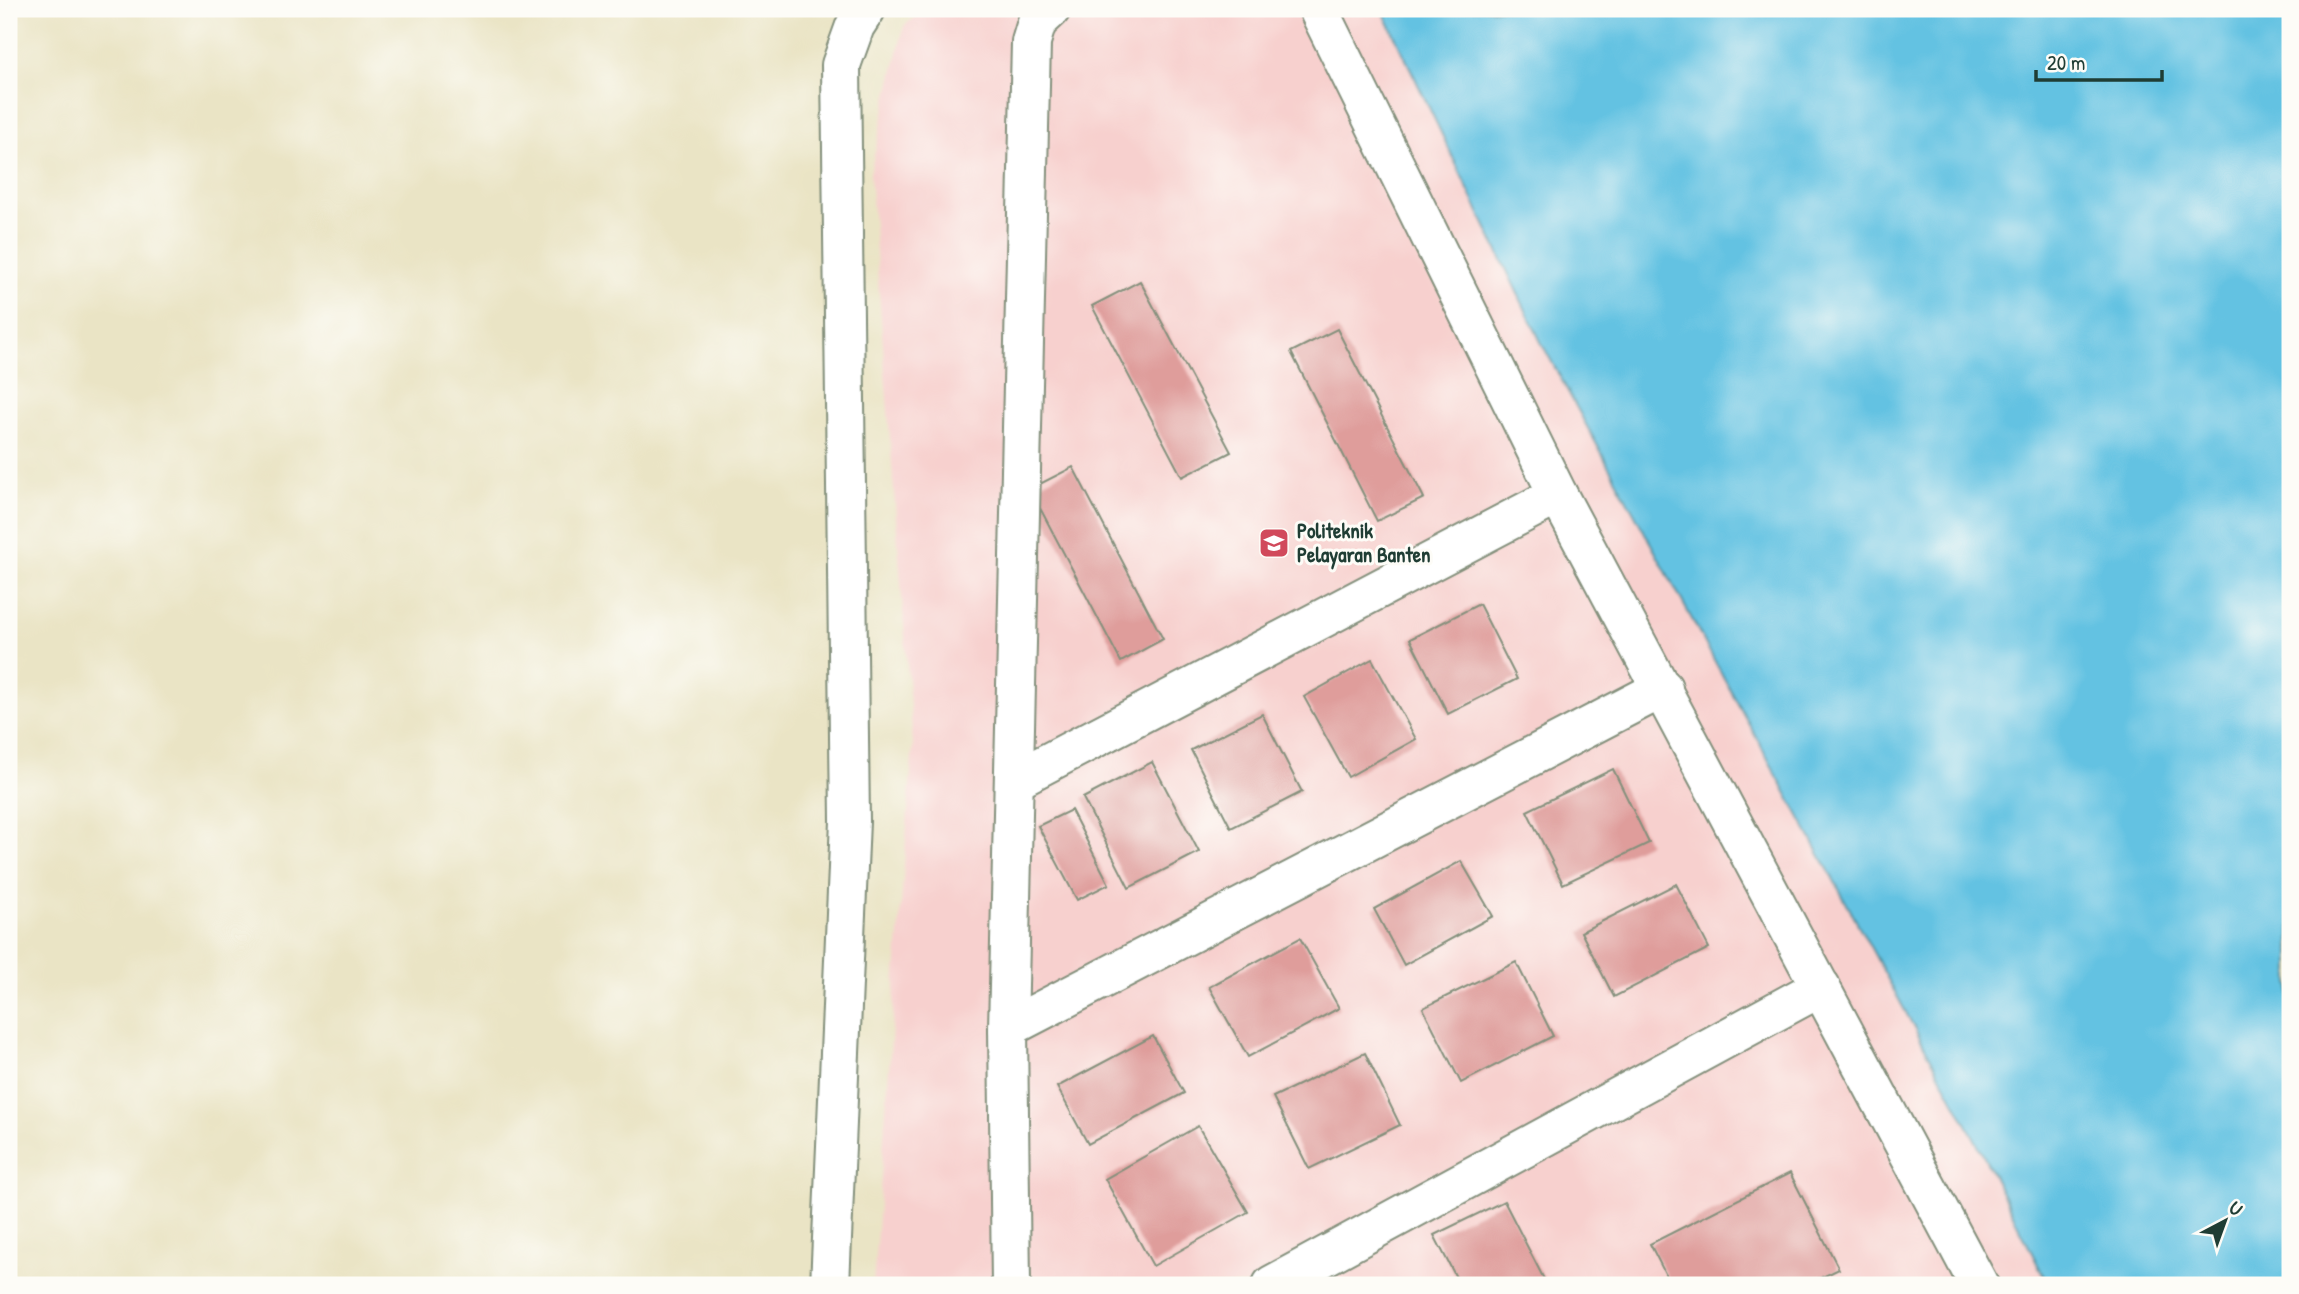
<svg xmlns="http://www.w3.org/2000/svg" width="2299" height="1294" font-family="'Patrick Hand',sans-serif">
  <rect width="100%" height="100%" fill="#fdfcf7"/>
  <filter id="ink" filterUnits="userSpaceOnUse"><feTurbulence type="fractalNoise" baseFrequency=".0143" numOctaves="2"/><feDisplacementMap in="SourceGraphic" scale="14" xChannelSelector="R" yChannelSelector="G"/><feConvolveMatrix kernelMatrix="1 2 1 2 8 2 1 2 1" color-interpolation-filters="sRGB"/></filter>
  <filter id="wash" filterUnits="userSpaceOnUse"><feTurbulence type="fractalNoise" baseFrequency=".00686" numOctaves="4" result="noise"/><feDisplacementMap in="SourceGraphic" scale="28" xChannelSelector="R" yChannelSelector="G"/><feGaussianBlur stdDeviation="1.57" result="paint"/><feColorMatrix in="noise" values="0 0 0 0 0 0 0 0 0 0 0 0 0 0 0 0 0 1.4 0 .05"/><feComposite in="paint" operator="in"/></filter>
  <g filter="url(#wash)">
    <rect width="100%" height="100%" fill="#eae4c5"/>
    <!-- built -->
    <polygon fill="#f7d0ce" points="925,9 1382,9 1541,342 1977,1143 2048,1285 873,1285 913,744 870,173 904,26"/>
    <!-- water -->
    <polygon fill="#64c2e2" stroke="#42808b" stroke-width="2" points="1382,9 2290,9 2290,1285 2048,1285 1977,1143 1541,342"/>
    <g id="blocks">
      <!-- building -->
      <g fill="#df9d9b">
        <polygon points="1140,281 1231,452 1182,477 1092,306"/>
        <polygon points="1337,329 1424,498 1377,521 1291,352"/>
        <polygon points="1073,467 1163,639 1121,662 1030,489"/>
        <polygon points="1479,604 1517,679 1448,714 1410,639"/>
        <polygon points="1372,659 1416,739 1348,777 1304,697"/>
        <polygon points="1262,714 1302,792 1231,828 1191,750"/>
        <polygon points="1152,762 1199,852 1129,888 1083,798"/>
        <polygon points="1613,769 1649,843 1563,884 1527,811"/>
        <polygon points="1071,810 1109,884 1077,900 1038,826"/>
        <polygon points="1461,861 1493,916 1404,965 1374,909"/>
        <polygon points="1676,884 1709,948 1614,997 1581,932"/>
        <polygon points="1300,938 1339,1008 1248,1057 1209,987"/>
        <polygon points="1516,962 1553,1036 1461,1083 1423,1008"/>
        <polygon points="1153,1036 1184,1093 1088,1144 1057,1087"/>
        <polygon points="1365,1053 1400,1125 1309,1169 1273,1097"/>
        <polygon points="1198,1126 1248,1212 1153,1266 1105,1179"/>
        <polygon points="1790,1173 1839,1269 1806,1285 1671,1285 1650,1244"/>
        <polygon points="1504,1201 1547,1285 1460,1285 1434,1235"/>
      </g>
    </g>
  </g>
  <g filter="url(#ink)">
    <use href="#blocks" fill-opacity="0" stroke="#84907c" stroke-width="2"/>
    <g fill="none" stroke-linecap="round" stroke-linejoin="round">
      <!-- minor casing -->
      <g stroke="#84907c" stroke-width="42">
        <g id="minor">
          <polyline points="1318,9 1558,495 1979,1285"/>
          <polyline points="1015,780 1558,495"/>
          <polyline points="1008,1028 1663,688"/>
          <polyline points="1011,1285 1008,1028 1031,42 1037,22 1051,9"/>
          <polyline points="1272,1285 1821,987"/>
        </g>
      </g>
      <!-- primary casing -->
      <g stroke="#84907c" stroke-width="42">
        <polyline id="primary" points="830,1285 850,821 841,65 855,26 866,9"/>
      </g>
      <!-- minor -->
      <use href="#minor" stroke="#fff" stroke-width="38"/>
      <!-- primary -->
      <use href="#primary" stroke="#fff" stroke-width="38"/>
    </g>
  </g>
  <!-- icons -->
  <defs>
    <g id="university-square" transform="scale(1.575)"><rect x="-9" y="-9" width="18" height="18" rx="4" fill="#d1495b" stroke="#fdfcf7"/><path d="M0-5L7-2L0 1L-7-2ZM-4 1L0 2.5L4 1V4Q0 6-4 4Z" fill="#fff"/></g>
  </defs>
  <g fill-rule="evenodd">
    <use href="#university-square" x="1274" y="543"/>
  </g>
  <g text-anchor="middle" stroke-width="6" stroke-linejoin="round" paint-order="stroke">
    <!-- poi labels -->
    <g font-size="21" font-weight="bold" fill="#1f3d34" stroke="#fdfcf7" text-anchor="start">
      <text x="1297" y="538">Politeknik<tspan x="1297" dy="24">Pelayaran Banten</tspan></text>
    </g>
  </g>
  <!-- margin -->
  <rect width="2299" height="1294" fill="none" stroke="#fdfcf7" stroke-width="35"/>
  <!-- north arrow -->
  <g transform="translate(2225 1221) rotate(41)" stroke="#fdfcf7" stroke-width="5" paint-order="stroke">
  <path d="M0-5L12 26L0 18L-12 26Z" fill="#1f3d34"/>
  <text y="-10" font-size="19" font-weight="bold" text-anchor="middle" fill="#1f3d34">U</text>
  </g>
  <!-- scale -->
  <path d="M2036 70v10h126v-10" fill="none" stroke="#1f3d34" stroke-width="3.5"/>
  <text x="2047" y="70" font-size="21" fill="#1f3d34" stroke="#fdfcf7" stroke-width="5" paint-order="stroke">20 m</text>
</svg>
